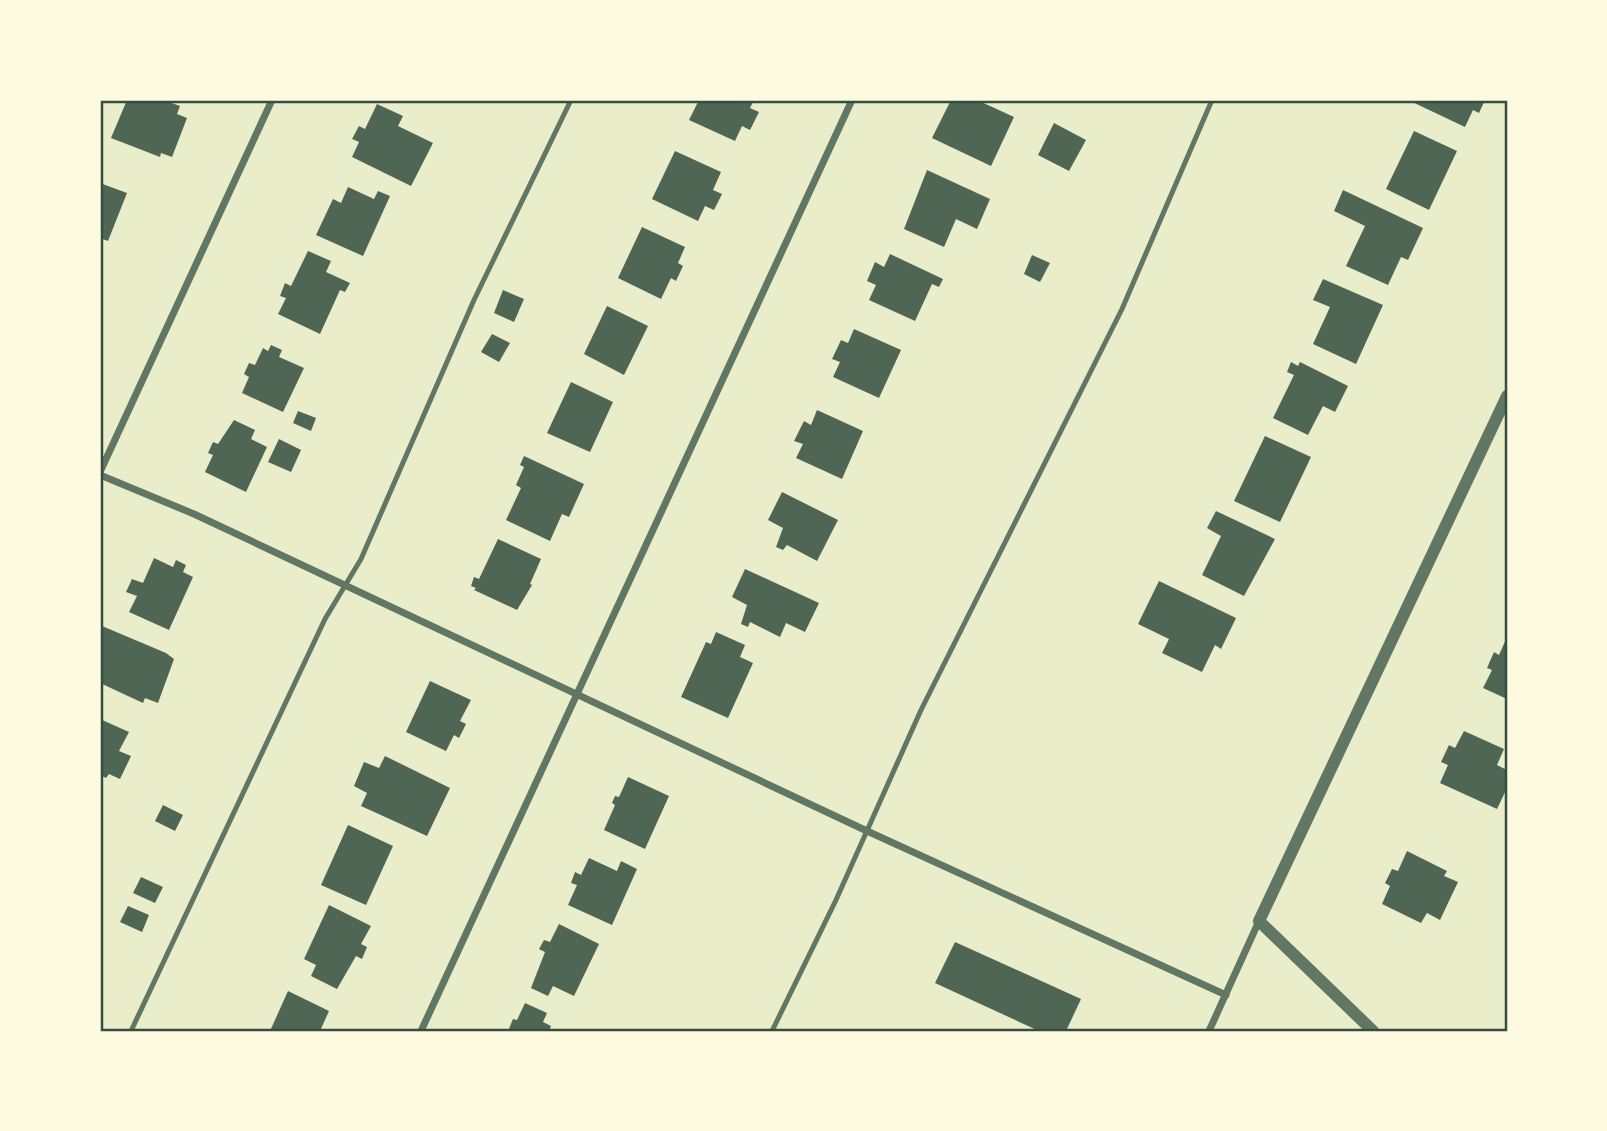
<svg xmlns="http://www.w3.org/2000/svg" width="1607" height="1131" font-family="'Alegreya Sans',sans-serif">
  <rect width="100%" height="100%" fill="#e9edc9"/>
  <!-- building -->
  <g fill="#4f6655">
    <polygon points="127,100 163,100 180,106 177,114 187,118 172,157 161,153 160,157 111,138"/>
    <polygon points="699,100 754,100 750,108 759,112 750,130 742,126 735,141 689,120"/>
    <polygon points="951,100 977,100 1014,117 991,166 932,138"/>
    <polygon points="1408,100 1485,100 1479,113 1473,110 1465,127"/>
    <polygon points="377,104 403,116 398,126 433,143 411,186 352,157 359,142 352,139 359,126 365,129"/>
    <polygon points="1054,123 1086,140 1069,171 1038,155"/>
    <polygon points="1414,131 1457,151 1429,210 1386,189"/>
    <polygon points="675,151 721,172 713,190 722,194 714,210 705,206 698,221 652,199"/>
    <polygon points="927,170 990,199 977,229 956,219 944,247 904,229"/>
    <polygon points="100,183 127,193 108,241 100,238"/>
    <polygon points="348,187 374,199 378,191 390,196 363,256 316,235 333,199 341,203"/>
    <polygon points="1343,190 1423,228 1408,260 1401,257 1388,285 1346,266 1365,226 1334,211"/>
    <polygon points="642,227 685,247 678,263 683,266 676,281 671,278 661,299 618,278"/>
    <polygon points="308,251 331,261 326,272 350,283 345,292 340,290 320,334 278,314 286,298 280,296 285,283 291,286"/>
    <polygon points="890,254 943,279 939,287 932,284 915,321 869,300 876,285 867,281 875,262 884,267"/>
    <polygon points="1032,255 1050,263 1040,282 1024,274"/>
    <polygon points="1323,279 1383,305 1356,364 1313,344 1330,307 1313,300"/>
    <polygon points="503,290 524,299 514,322 494,313"/>
    <polygon points="607,306 648,326 624,375 584,354"/>
    <polygon points="854,329 901,350 879,398 833,377 840,362 832,359 841,340 848,343"/>
    <polygon points="492,334 510,343 499,362 481,352"/>
    <polygon points="271,345 282,350 279,357 304,368 283,412 242,393 249,377 244,374 249,363 255,365 263,348 268,351"/>
    <polygon points="1291,362 1298,366 1300,362 1348,386 1335,412 1323,406 1308,435 1273,418 1294,375 1287,372"/>
    <polygon points="571,382 613,402 590,452 547,433"/>
    <polygon points="817,410 863,431 842,479 796,458 803,444 794,441 804,421 811,425"/>
    <polygon points="298,411 316,418 311,431 293,423"/>
    <polygon points="234,420 255,430 251,439 267,447 246,492 205,472 213,455 208,453 213,442 218,444"/>
    <polygon points="1265,436 1311,457 1280,522 1234,501"/>
    <polygon points="279,439 301,450 291,472 268,462"/>
    <polygon points="524,456 584,484 569,517 562,514 550,541 506,520 521,488 516,485 524,467 520,465"/>
    <polygon points="782,492 838,520 817,561 787,545 783,550 776,547 783,528 768,520"/>
    <polygon points="1216,511 1275,539 1244,596 1202,575 1221,536 1207,528"/>
    <polygon points="498,539 541,559 530,584 532,585 517,610 474,590 476,588 471,586 474,577 479,579"/>
    <polygon points="154,558 173,567 176,560 186,565 183,572 193,577 169,630 129,612 137,596 126,592 132,579 143,583"/>
    <polygon points="745,569 819,603 805,632 786,623 780,637 750,622 748,627 741,624 747,605 732,597"/>
    <polygon points="1159,581 1236,618 1221,649 1215,645 1202,672 1162,653 1169,639 1138,624"/>
    <polygon points="102,626 166,653 174,659 158,703 145,698 143,703 100,683"/>
    <polygon points="716,632 745,645 740,657 753,663 728,718 681,697 706,642 711,644"/>
    <polygon points="1507,637 1507,699 1483,688 1492,670 1487,668 1494,652 1499,655"/>
    <polygon points="430,681 471,700 460,721 466,724 459,738 454,735 446,751 406,732"/>
    <polygon points="100,719 129,732 119,751 131,756 120,779 109,774 106,778 100,775"/>
    <polygon points="1464,731 1504,749 1497,765 1507,770 1507,788 1497,809 1440,783 1448,765 1441,762 1449,745 1455,748"/>
    <polygon points="385,756 450,788 427,836 361,806 367,793 354,786 364,762 379,768"/>
    <polygon points="628,777 669,796 645,849 604,830 615,805 612,803 615,796 619,797"/>
    <polygon points="163,805 183,815 175,831 155,821"/>
    <polygon points="348,825 393,846 366,905 321,885"/>
    <polygon points="1407,851 1447,871 1444,876 1458,882 1440,920 1427,913 1421,923 1382,904 1390,886 1385,883 1392,869 1398,871"/>
    <polygon points="589,858 617,871 621,861 637,869 612,925 568,905 577,885 571,883 575,872 581,875"/>
    <polygon points="141,877 163,887 155,903 133,893"/>
    <polygon points="329,905 371,926 361,944 367,947 362,959 356,956 337,989 311,976 316,965 304,959"/>
    <polygon points="128,906 149,915 142,932 120,922"/>
    <polygon points="559,924 599,944 574,996 553,986 548,996 531,988 545,952 539,949 544,940 550,942"/>
    <polygon points="955,942 1081,999 1066,1031 1039,1031 935,983"/>
    <polygon points="288,991 329,1011 320,1031 270,1031"/>
    <polygon points="525,1003 547,1013 543,1022 551,1026 549,1031 508,1031 513,1019 517,1020"/>
  </g>
  <g fill="none" stroke-linecap="round" stroke-linejoin="round">
    <!-- service -->
    <g stroke="#617663" stroke-width="5">
      <polyline points="131,1031 325,619 361,559 474,300 571,100"/>
      <polyline points="772,1031 836,900 921,710 1122,309 1212,100"/>
    </g>
    <!-- minor -->
    <g stroke="#617663" stroke-width="7">
      <polyline points="100,472 272,100"/>
      <polyline points="100,475 194,514 867,831 1226,995"/>
      <polyline points="421,1031 852,100"/>
      <polyline points="1209,1031 1259,921"/>
    </g>
    <!-- tertiary -->
    <polyline stroke="#617663" stroke-width="12" points="1373,1031 1259,921 1507,396"/>
  </g>
  <!-- border -->
  <rect width="1607" height="1131" fill="none" stroke="#fefae0" stroke-width="203"/>
  <rect x="102" y="102" width="1404" height="928" fill="none" stroke="#344e41" stroke-width="2.5"/>
</svg>
